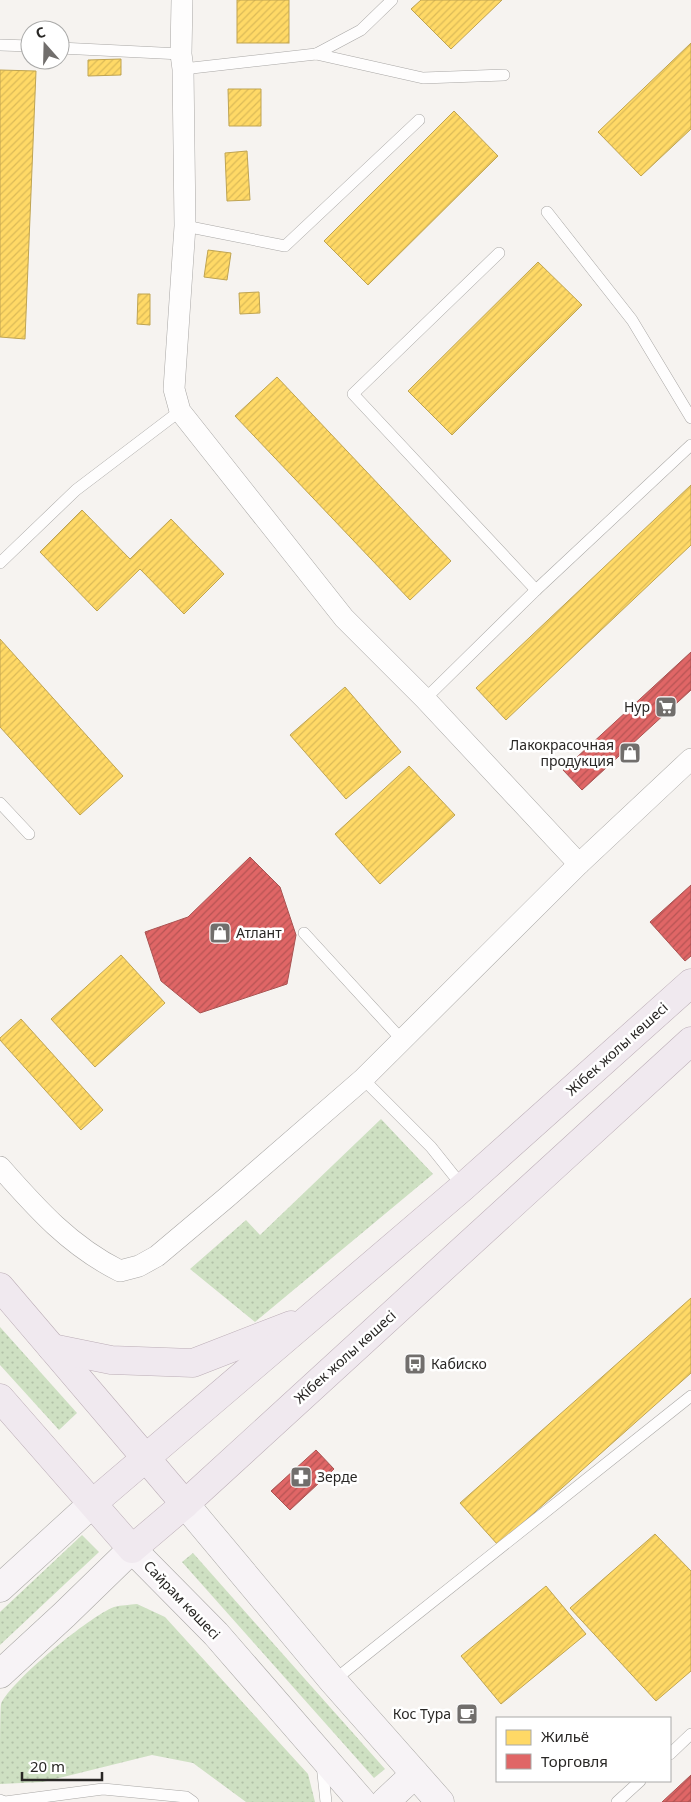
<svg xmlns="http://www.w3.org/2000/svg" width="691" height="1802" font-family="'Noto Sans',sans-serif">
  <defs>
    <pattern id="grass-dots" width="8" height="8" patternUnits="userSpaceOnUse" patternTransform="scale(1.25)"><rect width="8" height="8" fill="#cee0c2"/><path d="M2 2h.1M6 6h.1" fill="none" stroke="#b1c0a7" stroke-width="1.8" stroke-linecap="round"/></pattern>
    <pattern id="homes-hatch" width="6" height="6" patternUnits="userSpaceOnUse" patternTransform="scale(1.25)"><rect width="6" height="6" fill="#ffd966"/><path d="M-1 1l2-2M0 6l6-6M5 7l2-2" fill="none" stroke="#dbba58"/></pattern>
    <pattern id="shops-hatch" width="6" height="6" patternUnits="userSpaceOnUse" patternTransform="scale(1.25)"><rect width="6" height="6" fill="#e06666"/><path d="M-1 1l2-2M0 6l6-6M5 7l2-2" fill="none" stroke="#b65454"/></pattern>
  </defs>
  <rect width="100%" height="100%" fill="#f6f3f0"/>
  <!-- grass -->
  <g fill="url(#grass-dots)">
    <polygon points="381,1119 433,1174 255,1322 190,1269 246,1220 260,1235"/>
    <polygon points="0,1327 77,1413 59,1430 0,1365"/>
    <polygon points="82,1535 99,1552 0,1645 0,1612"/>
    <polygon points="193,1553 385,1769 374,1778 182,1562"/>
    <path d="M137,1604L165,1617L308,1774L315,1802H246L193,1763L152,1755L43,1782L0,1784C0,1771 0,1712 1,1704C11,1681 90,1616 114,1607C121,1605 130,1605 137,1604Z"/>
  </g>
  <!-- homes -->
  <g fill="url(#homes-hatch)" stroke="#bfa452">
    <rect x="237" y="0" width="52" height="43"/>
    <polygon points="421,0 502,0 451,49 411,9"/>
    <polygon points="691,43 691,129 641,176 598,132"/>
    <polygon points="121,59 121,75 88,76 88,60"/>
    <polygon points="0,70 36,71 25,339 0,337"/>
    <polygon points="228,89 261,89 261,126 229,126"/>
    <polygon points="454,111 498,156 368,285 324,241"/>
    <polygon points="247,151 250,200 227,201 225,153"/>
    <polygon points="208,250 231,253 227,280 204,277"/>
    <polygon points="538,262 582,305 452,435 408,391"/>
    <polygon points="259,292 260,313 240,314 239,293"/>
    <polygon points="138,294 150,294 150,325 137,324"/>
    <polygon points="277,377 451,561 410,600 235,416"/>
    <polygon points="691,485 691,545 506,720 476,688"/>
    <polygon points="82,510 130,559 171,519 224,574 184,614 140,569 97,611 40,552"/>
    <polygon points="0,639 123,776 80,815 0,727"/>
    <polygon points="345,687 401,752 346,799 290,735"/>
    <polygon points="409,766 455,815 380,884 335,834"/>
    <polygon points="121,955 165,1003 95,1067 51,1019"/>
    <polygon points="21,1019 103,1110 81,1130 0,1040 0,1038"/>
    <polygon points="691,1298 691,1373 498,1545 460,1503"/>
    <polygon points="655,1534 691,1571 691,1671 656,1701 570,1608"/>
    <polygon points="546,1586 586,1634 501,1704 461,1656"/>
  </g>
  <!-- shops -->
  <g fill="url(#shops-hatch)" stroke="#a95352">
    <polygon points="691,652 691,690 582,790 563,770"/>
    <polygon points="250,857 280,887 296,935 287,984 200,1013 161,981 145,932 188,917"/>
    <polygon points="691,885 691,956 685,961 650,922"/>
    <polygon points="316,1450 334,1469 290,1510 271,1491"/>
    <polygon points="691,1775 691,1802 662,1802"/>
  </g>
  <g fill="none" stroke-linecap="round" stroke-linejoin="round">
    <!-- lane casing -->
    <g stroke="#a9a7a5" stroke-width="12">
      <g id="lane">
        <polyline points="0,45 30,46"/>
        <polyline points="60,48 181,54"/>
        <polyline points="316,54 361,30 392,0"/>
        <polyline points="183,69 316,54 423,78 504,75"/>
        <polyline points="547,212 632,320 691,418"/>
        <polyline points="185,226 285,246 419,120"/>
        <polyline points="499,253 353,394 536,590"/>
        <polyline points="0,563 76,490 180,411"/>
        <polyline points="425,699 536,590 691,445"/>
        <polyline points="0,803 29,834"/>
        <polyline points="304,933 402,1040"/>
        <polyline points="363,1079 431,1147 463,1187"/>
        <polyline points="333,1681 691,1396"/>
        <polyline points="670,1754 691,1734"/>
        <polyline points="322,1764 326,1802"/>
        <polyline points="0,1800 5,1802 103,1789 186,1797 193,1802"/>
        <polyline points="617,1802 640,1781"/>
      </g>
    </g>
    <!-- street casing -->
    <g stroke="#a9a7a5" stroke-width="22">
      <g id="street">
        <polyline points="182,0 181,54 183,69 185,226 174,389 180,411 344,618 425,699 579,864"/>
        <path d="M0,1167C37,1209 70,1246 120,1271L139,1266L157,1256L226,1198L363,1079L579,864L691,759"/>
      </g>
    </g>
    <!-- secondary casing -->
    <g stroke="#a9a7a5" stroke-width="29">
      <g id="secondary">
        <polyline points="185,1504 333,1681 440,1802"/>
        <polyline points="0,1588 93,1503"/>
        <polyline points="0,1674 64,1615 132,1549 216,1634 362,1802"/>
        <polyline points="385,1802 415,1774"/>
      </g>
    </g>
    <!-- primary casing -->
    <g stroke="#bbadb6" stroke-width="29">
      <g id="primary">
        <polyline points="0,1287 185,1504"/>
        <polyline points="52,1348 111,1360 193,1363 291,1325"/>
        <polyline points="0,1398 132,1549 185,1504 691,1041"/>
        <polyline points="93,1503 463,1187 691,983"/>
      </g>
    </g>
    <!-- lane -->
    <use href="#lane" stroke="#fefdfd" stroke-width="11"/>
    <!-- street -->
    <use href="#street" stroke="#fefdfd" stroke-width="21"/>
    <!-- secondary -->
    <use href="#secondary" stroke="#f7f3f6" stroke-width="28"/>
    <!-- primary -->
    <use href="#primary" stroke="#f0e9ef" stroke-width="28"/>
  </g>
  <!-- icons -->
  <defs>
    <g id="supermarket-square" transform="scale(1.125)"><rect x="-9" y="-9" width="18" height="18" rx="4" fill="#716e6c" stroke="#fff"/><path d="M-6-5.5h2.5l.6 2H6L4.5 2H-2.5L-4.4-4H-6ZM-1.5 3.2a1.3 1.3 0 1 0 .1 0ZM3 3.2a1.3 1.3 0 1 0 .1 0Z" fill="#fff"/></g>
    <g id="shop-square" transform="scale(1.125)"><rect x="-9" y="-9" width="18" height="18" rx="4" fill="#716e6c" stroke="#fff"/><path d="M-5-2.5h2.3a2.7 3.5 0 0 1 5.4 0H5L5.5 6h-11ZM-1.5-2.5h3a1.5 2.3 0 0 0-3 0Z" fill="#fff"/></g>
    <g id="bus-square" transform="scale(1.125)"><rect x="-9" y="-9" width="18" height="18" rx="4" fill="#716e6c" stroke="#fff"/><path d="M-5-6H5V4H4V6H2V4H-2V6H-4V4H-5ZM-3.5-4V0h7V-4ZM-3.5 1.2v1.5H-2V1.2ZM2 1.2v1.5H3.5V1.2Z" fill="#fff"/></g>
    <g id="pharmacy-square" transform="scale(1.125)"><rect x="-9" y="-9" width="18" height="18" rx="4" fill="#716e6c" stroke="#fff"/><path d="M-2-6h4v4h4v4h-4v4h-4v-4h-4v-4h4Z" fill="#fff"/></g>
    <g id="cafe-square" transform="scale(1.125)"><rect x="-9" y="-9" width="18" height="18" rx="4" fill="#716e6c" stroke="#fff"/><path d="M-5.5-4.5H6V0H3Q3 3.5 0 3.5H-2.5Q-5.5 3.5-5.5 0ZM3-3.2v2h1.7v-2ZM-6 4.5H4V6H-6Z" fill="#fff"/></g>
  </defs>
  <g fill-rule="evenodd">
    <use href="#supermarket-square" x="666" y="707"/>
    <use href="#shop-square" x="630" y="753"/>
    <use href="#shop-square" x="220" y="933"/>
    <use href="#bus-square" x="415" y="1364"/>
    <use href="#pharmacy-square" x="301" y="1477"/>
    <use href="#cafe-square" x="467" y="1714"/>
  </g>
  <g text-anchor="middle" stroke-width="5" stroke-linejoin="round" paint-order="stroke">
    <!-- poi labels -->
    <g font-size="14" fill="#292725" stroke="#fff" text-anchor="end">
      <text x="650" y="712">Нур</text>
      <text x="614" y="750">Лакокрасочная<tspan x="614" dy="16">продукция</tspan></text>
      <text x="236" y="938" text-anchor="start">Атлант</text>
      <text x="431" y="1369" text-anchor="start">Кабиско</text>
      <text x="317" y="1482" text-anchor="start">Зерде</text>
      <text x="451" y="1719">Кос Тура</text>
    </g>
    <!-- street labels -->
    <g font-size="14" fill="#292725" stroke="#fff">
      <text transform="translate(617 1049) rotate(-42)" y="5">Жібек жолы көшесі</text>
      <text transform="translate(345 1357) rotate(-42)" y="5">Жібек жолы көшесі</text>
      <text transform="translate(182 1600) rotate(46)" y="5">Сайрам көшесі</text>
    </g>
  </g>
  <!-- legend -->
  <rect x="496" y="1717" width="175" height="65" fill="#ffffff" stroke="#a9a9a8"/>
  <rect x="506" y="1730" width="25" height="15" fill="#ffd966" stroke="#a9a9a8"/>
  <text x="541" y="1742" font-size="15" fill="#292725">Жильё</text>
  <rect x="506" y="1754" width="25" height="15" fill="#e06666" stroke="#a9a9a8"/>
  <text x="541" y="1767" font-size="15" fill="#292725">Торговля</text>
  <!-- north arrow -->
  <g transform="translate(45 45) rotate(340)"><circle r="24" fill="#ffffff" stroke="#a9a9a8"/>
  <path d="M0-4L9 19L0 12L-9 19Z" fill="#716e6c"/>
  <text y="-8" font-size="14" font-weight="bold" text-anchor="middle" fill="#292725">С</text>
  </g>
  <!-- scale -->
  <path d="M22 1772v8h80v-8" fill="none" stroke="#292725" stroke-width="2.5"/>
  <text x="30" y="1772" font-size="15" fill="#292725" stroke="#ffffff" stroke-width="4" paint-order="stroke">20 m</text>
</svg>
